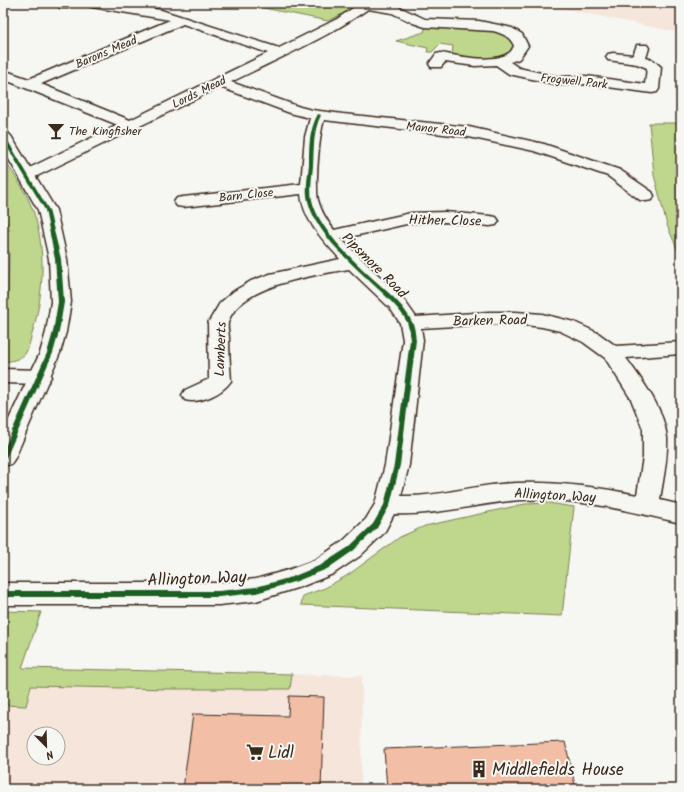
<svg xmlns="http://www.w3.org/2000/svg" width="684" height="792" font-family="Kalam,sans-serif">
  <rect width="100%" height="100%" fill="#f6f6f2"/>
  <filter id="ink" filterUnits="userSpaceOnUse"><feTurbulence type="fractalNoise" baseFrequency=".025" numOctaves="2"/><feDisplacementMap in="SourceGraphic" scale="8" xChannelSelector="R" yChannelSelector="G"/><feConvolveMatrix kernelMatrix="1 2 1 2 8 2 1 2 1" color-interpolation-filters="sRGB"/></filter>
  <g filter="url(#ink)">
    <!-- built -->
    <g fill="#f5e5db" fill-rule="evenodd">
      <polygon points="537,3 681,3 681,33"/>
      <path d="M3,668L362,676L361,789H3ZM34,734H58V758H34Z"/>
    </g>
    <!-- green -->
    <g fill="#bfd78d" stroke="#7d8056">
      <polygon points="239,3 365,3 328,21"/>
      <path d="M426,26L483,27L512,36L515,48C498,63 473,59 452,55L453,46L440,44L432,52H427L428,48L396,41L424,32Z"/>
      <polygon points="649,123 681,123 681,258 667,225 654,175"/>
      <path d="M3,158C16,177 30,197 36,220C46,258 43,296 32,334C30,340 29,349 25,354C19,360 11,361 3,362V314L8,294L9,251L3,252V231L10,230L3,215Z"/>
      <polygon points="548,503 574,507 562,616 301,605 303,596 325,588 348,575 400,537 425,526 525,504"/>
      <polygon points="3,611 41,612 22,668 292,674 290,689 169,689 31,686 26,706 3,705"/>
    </g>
    <!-- building -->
    <g fill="#f3bea6" stroke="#3b2a1e">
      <polygon points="289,696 324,697 321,789 183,789 193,714 288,716"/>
      <polygon points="565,742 576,789 387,789 384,749"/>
    </g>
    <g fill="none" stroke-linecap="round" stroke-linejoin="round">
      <!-- street casing -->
      <g stroke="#3b2a1e" stroke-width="3">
        <g id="street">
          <polygon points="58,3 70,3 68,8 60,8"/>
          <path d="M86,3H115L161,10L279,48L337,19L360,3H381L397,6L425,19L479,21L499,25L512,28L522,34L528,46L519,59L510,62L519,68L559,77L586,76L645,84L647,68L637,64L608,60L606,57L608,54L613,53L633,55L637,45H647L649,48L646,58L653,60L661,67L659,89L657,92L652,93L586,84L559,85L509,74L496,65L475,66L445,62L441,67H431L429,64L436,54L441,53C458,56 493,64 509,53C511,52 513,48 514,46C510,36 503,34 493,31L425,27L413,23L392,13L368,9C325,39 277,59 231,82L300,107L312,110L343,114L469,127L544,144L620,170L652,192L654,196L652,200L646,201L640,200L608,176L534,151L469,137L324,120C319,135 315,185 318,200C321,211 327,221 334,230L411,213L445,212L490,216L496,217L499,221L496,225L490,226L445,222L411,223L341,239L404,300L416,317L489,312H516L542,314L574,322L598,333L616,346L681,342V354L626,358C643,382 664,408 667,438C668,459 663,480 660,500L681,505V523C629,511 575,497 521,500C478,503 437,516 394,514L384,533L360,556L333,574L303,586L256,601L219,605H3V583H219L256,579L288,570L315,560L342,542L366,519L375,504L385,465L403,340L400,323L390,308L349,269C317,275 238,285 228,323C227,327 229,334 229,338C229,352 230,367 231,381C222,394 200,404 185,400L182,395L185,390L209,379L208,323L220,303L234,291L251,281L270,274L340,259C324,241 303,220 301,194L183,207L177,206L174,202L177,198L183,197L301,184L305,137L310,118L290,113L220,87L33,178L27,180L21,178L19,175L21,172L118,125L3,79V70L29,79L170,20L92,7L88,6ZM183,24L268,53L130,120L41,84ZM489,324H516L542,327L560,331L583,342L605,358L631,399L643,429V457L637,495C592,486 547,480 501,484C467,487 436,497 401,496L409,465L423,340L421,328Z"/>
          <polygon points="3,369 40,370 48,372 51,377 48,382 40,384 3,383"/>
        </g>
      </g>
      <!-- secondary casing -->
      <g stroke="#3b2a1e" stroke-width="3">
        <polygon id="secondary" points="3,131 8,133 11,136 56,210 67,259 71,302 66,332 60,353 15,458 11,464 3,466 3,432 40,353 46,332 51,302 49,259 38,210 3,149"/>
      </g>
      <!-- street -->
      <use href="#street" fill="#f6f6f2" fill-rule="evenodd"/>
      <!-- secondary -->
      <use href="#secondary" fill="#f6f6f2" fill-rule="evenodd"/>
      <!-- cycleway casing -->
      <g stroke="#f6f6f2" stroke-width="2">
        <g id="cycleway">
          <path d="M318,114L321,115C313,131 314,148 313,166C312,177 310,189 312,200C319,231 357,264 380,285C392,296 405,307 412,322C415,327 415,334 416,340L400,465L390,505L377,528L353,551L327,569L297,581L256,593L219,597H3V591H219L256,587L292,577L321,565L349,547L373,524L384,505L394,465L410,340C409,334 409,327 407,322C400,309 388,298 377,288C353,265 316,234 308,201C305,189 308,176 309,164C309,147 309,130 318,114Z"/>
          <polygon points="3,135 5,136 49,210 61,259 64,302 59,332 53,353 6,458 5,460 3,460 3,451 47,353 53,332 58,302 55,259 45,210 3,140"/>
        </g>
      </g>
      <!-- cycleway -->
      <use href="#cycleway" fill="#1b5e20" fill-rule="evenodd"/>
    </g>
  </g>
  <!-- icons -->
  <defs>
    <g id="bar-bare" transform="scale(1.38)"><path d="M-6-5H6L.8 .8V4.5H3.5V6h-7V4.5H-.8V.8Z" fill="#3b2a1e" stroke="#f6f6f2" stroke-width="2.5" paint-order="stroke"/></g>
    <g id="supermarket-bare" transform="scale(1.38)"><path d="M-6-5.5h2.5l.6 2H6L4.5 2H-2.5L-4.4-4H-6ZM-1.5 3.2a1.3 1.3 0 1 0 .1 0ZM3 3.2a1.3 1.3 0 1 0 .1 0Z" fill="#3b2a1e" stroke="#f6f6f2" stroke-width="2.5" paint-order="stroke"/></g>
    <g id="building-bare" transform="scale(1.38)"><path d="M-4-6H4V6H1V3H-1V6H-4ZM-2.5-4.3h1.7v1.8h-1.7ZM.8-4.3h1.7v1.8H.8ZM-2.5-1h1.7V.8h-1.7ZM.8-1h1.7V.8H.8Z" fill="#3b2a1e" stroke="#f6f6f2" stroke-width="2.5" paint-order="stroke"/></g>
  </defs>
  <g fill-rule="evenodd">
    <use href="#bar-bare" x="56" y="131"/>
    <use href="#supermarket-bare" x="255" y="752"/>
    <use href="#building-bare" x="479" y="769"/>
  </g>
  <g text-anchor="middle" stroke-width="4" stroke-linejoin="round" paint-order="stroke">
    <!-- far-street labels -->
    <g font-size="12" fill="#3b2a1e" stroke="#f6f6f2">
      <text transform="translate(106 52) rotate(-23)" y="4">Barons Mead</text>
      <text transform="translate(574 81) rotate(6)" y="4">Frogwell Park</text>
      <text transform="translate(199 92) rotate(-26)" y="4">Lords Mead</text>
      <text transform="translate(436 129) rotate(6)" y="4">Manor Road</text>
      <text transform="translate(246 195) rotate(-6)" y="4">Barn Close</text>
    </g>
    <!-- far-poi labels -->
    <g font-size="12" fill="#3b2a1e" stroke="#f6f6f2" text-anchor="start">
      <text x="69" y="135">The Kingfisher</text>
    </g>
    <!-- street labels -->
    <g font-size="14" fill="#3b2a1e" stroke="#f6f6f2">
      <text transform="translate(445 220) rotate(1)" y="5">Hither Close</text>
      <text transform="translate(375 265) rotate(45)" y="5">Pipsmore Road</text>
      <text transform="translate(490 320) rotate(-1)" y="5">Barken Road</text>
      <text transform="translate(220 349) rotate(-88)" y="5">Lamberts</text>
      <text transform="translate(555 495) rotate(3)" y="5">Allington Way</text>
    </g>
    <!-- near-street labels -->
    <g font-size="17" fill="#3b2a1e" stroke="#f6f6f2">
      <text transform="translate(197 578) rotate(-2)" y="6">Allington Way</text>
    </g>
    <!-- near-poi labels -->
    <g font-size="17" fill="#3b2a1e" stroke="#f6f6f2" text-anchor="start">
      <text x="268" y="758">Lidl</text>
      <text x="492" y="775">Middlefields House</text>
    </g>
  </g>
  <!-- margin -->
  <rect width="684" height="792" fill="none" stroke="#f6f6f2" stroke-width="16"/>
  <rect x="8" y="8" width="668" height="776" fill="none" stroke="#3b2a1e" stroke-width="1.5" filter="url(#ink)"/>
  <!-- north arrow -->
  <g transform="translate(46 746) rotate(157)"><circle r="19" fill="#f6f6f2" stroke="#aba49d"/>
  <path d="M0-3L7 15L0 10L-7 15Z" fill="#3b2a1e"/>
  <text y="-6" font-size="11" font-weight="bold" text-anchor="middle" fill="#3b2a1e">N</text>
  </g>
</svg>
